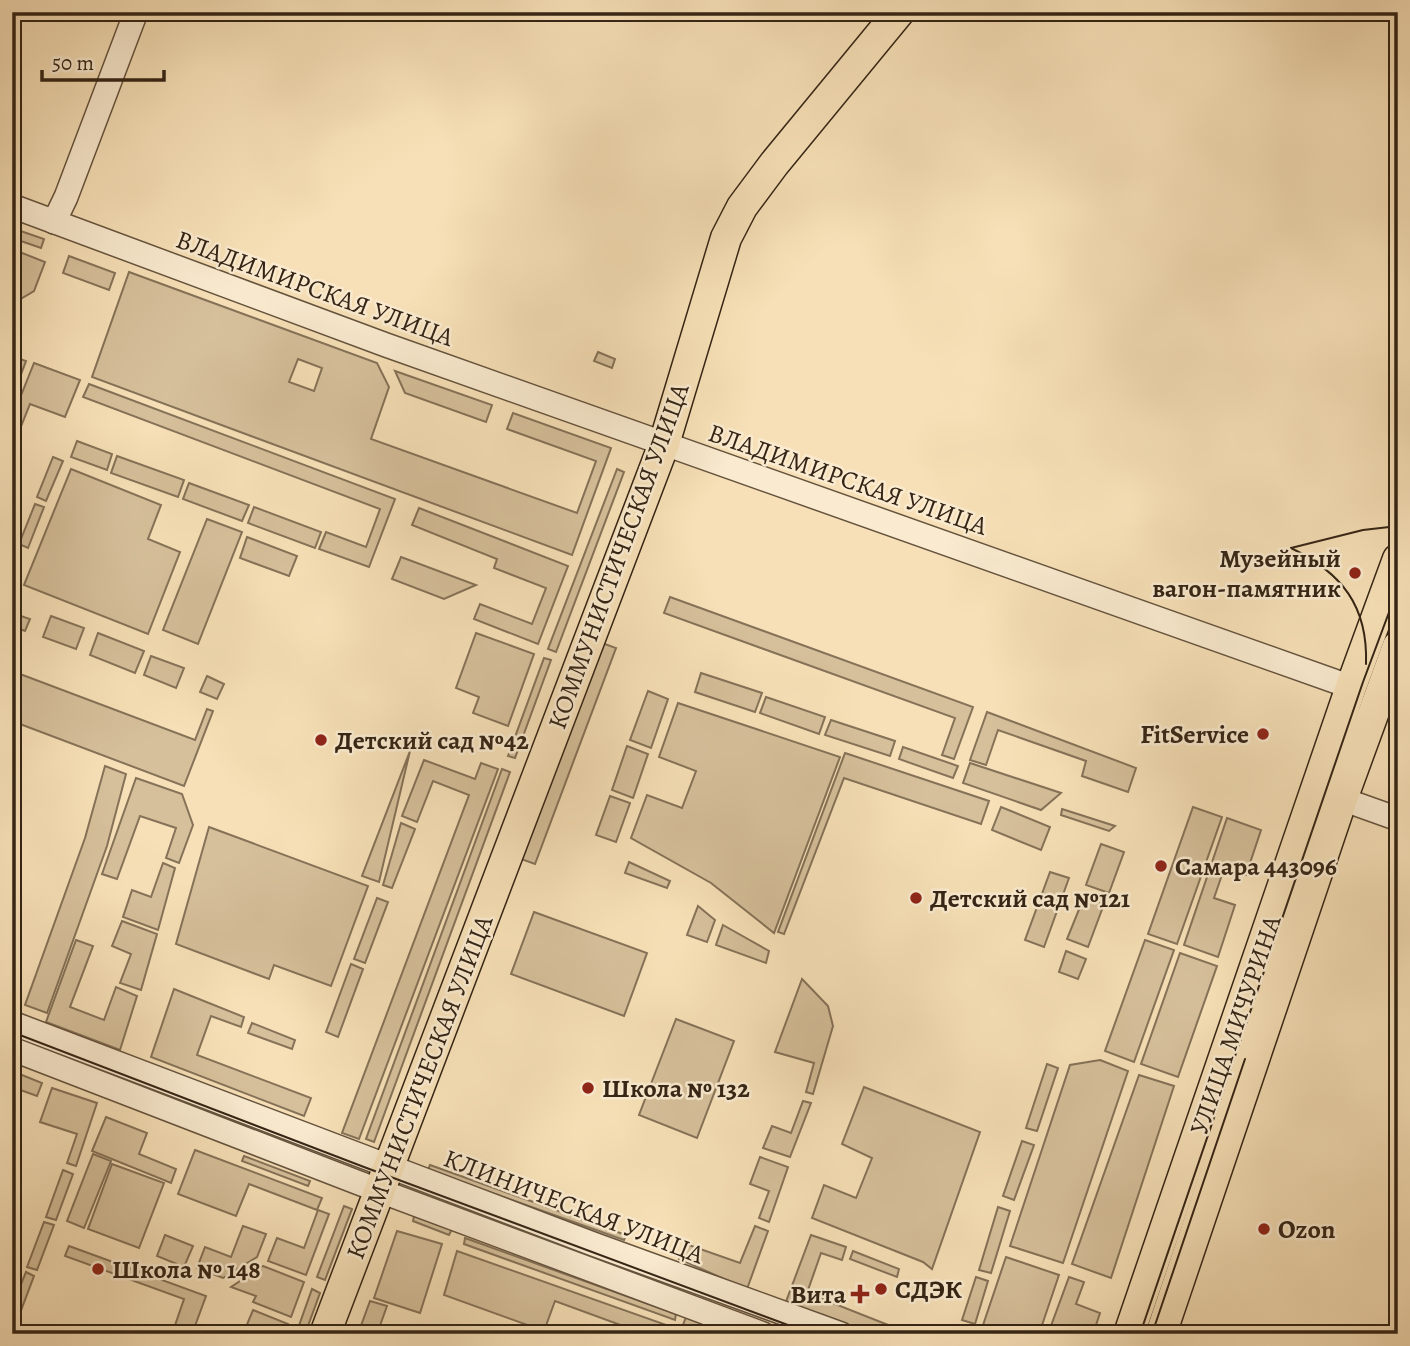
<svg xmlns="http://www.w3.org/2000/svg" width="1410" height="1346" font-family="Alegreya,serif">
  <rect width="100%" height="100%" fill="#f7e0b7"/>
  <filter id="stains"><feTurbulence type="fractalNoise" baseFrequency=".00286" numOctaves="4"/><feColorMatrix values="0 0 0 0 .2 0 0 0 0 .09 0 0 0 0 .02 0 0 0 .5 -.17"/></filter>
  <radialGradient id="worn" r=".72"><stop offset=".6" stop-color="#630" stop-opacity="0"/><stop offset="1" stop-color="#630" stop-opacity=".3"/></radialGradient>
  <!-- green -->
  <g fill="#d6c09b" stroke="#857258" stroke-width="2" fill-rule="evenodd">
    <polygon points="12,228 44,239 41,248 12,238"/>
    <polygon points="12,249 45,262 34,291 12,304"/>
    <polygon points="69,256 115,273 109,290 63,273"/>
    <path d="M129,272L377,363L389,387L371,439L577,513L596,461L507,429L513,413L611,448L572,555L92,377ZM298,359L322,368L314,391L289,382Z"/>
    <polygon points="598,352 615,359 612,368 594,361"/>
    <polygon points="12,356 26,361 17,385 12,383"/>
    <polygon points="34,363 80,380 65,417 30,404 12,449 12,418"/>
    <polygon points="395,371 492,405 486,422 405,393"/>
    <polygon points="89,384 395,499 369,567 319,549 326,532 366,547 380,509 83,397"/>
    <polygon points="77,441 112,454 107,470 71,457"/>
    <polygon points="117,456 184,480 178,497 111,473"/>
    <polygon points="53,457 63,461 46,501 37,497"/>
    <polygon points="71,469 161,505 148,539 180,552 148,634 24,585"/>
    <polygon points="617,469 624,472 556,652 548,649"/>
    <polygon points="189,483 249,505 242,521 183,499"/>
    <polygon points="35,504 44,507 28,548 19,544"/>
    <polygon points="254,507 321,532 315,548 248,523"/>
    <polygon points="419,508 568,566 538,644 474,619 480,604 532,624 546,588 494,568 497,559 412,525"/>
    <polygon points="207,519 242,532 198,644 163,630"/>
    <polygon points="247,537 297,556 289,576 240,558"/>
    <polygon points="401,557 476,585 444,599 392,579"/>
    <polygon points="670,597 973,707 954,759 942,755 955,718 664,613"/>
    <polygon points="12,613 30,619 25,631 12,626"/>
    <polygon points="51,616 84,628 76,649 43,637"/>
    <polygon points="98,633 144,651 135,673 90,655"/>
    <polygon points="476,633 534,654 508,726 473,713 479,697 456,688"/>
    <polygon points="602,643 616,648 535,864 521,859"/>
    <polygon points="151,656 184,668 176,688 144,675"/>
    <polygon points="544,658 551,660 515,758 508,756"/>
    <polygon points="12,671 195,740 207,709 213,711 184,786 12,721"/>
    <polygon points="701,673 762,693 755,712 695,692"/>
    <polygon points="207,676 224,684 217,699 200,692"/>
    <polygon points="648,691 668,699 651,748 630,740"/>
    <polygon points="766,697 825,717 819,734 760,713"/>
    <polygon points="678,703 840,757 774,933 711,883 631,838 647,795 682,808 696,771 659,757"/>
    <polygon points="987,712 1136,768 1128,792 1082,776 1086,761 998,730 986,765 970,760"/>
    <polygon points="831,720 895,741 890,756 825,735"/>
    <polygon points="627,746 648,754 633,798 612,790"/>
    <polygon points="903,747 958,766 953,778 899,759"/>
    <polygon points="410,751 379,882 362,876"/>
    <polygon points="845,753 989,801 981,824 844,778 784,934 778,932"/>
    <polygon points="424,760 475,779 481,763 498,769 359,1139 342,1133 469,795 433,781 417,822 402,816"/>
    <polygon points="970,763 1061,793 1041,810 963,783"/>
    <polygon points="105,766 126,774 107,846 47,1013 25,1005 85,838"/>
    <polygon points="502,769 510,772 374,1142 366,1139"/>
    <polygon points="136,778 182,794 193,825 179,863 166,858 176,828 140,816 117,879 102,874"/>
    <polygon points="610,796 630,803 616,842 596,835"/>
    <polygon points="1001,807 1050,827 1041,850 992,830"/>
    <polygon points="1193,807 1222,817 1177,944 1148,934"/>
    <polygon points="1062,809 1115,826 1109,831 1061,815"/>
    <polygon points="1227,818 1261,830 1246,875 1224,869 1214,898 1235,905 1218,957 1184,945"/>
    <polygon points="401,823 415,829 392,888 383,885"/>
    <polygon points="209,827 368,886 331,986 274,965 269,979 176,944"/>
    <polygon points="1101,844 1124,852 1109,893 1086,885"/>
    <polygon points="629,862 670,881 667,888 625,873"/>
    <polygon points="163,863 175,868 158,930 123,917 132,890 151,897"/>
    <polygon points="1050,872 1069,878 1044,947 1025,940"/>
    <polygon points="1084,897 1104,904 1088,947 1067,939"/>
    <polygon points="377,898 388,902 365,963 354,959"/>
    <polygon points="698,906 715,920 707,942 687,935"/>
    <polygon points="534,912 647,953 624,1016 511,974"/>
    <polygon points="122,921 157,934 141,990 120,983 131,954 112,946"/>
    <polygon points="723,925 769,951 766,963 716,945"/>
    <polygon points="76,940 93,946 70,1007 104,1020 116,987 137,996 120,1050 46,1022"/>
    <polygon points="1145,940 1174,950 1134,1062 1105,1051"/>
    <polygon points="1066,951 1086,959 1078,979 1059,972"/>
    <polygon points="1180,953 1217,966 1178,1077 1141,1064"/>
    <polygon points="351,964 363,969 338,1037 326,1032"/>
    <polygon points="802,979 828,1006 833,1026 813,1094 806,1092 814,1063 775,1052"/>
    <polygon points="174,989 244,1017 241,1027 211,1016 197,1055 311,1098 304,1116 151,1057"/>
    <polygon points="676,1019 734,1041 697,1138 639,1115"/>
    <polygon points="252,1023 295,1040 292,1049 248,1033"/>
    <polygon points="1100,1060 1128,1071 1063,1263 1010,1246 1070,1065"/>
    <polygon points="1047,1064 1058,1068 1037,1131 1026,1128"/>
    <polygon points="12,1071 42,1083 37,1096 12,1087"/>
    <polygon points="1139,1075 1174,1086 1111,1278 1072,1264"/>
    <polygon points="864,1087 980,1132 932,1269 923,1262 812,1218 824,1185 856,1198 872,1158 842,1144"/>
    <polygon points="52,1088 97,1103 76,1166 67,1163 77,1134 40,1122"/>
    <polygon points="803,1101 811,1103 790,1157 763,1148 772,1126 791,1133"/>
    <polygon points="106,1117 147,1133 139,1154 176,1169 171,1183 92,1151"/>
    <polygon points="1022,1141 1034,1145 1014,1200 1003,1196"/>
    <polygon points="195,1150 322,1198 317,1210 249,1184 236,1216 178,1194"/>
    <polygon points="93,1154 111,1161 84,1228 67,1221"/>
    <polygon points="244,1156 310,1181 308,1186 242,1161"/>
    <polygon points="760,1157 788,1167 769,1222 759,1218 769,1191 750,1184"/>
    <polygon points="112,1164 164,1183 139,1248 88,1229"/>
    <polygon points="430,1165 626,1235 624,1240 428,1170"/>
    <polygon points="63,1170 73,1174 56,1220 46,1217"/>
    <polygon points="344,1206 352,1209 325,1280 317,1277"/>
    <polygon points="998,1207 1010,1211 991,1273 979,1270"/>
    <polygon points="318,1210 329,1214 306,1275 268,1261 277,1238 304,1248"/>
    <polygon points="414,1216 452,1229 449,1235 413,1221"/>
    <polygon points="44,1222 54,1225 37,1270 27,1267"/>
    <polygon points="243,1226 266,1234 257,1257 223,1278 197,1268 205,1247 231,1257"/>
    <polygon points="755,1226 768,1231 747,1289 679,1259 686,1244 740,1263"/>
    <polygon points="397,1231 442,1244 420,1313 374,1298"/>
    <polygon points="165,1235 193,1246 184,1267 157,1256"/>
    <polygon points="811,1235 846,1247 842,1260 821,1253 807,1293 911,1334 860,1334 784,1307"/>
    <polygon points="465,1238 676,1314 675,1320 464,1244"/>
    <polygon points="69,1246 206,1296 192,1334 172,1334 184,1299 65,1256"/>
    <polygon points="457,1251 672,1327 669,1334 645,1334 555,1301 544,1331 444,1295"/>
    <polygon points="853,1251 899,1269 897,1277 850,1259"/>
    <polygon points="1006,1257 1059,1275 1039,1334 980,1334"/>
    <polygon points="263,1266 304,1282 291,1317 253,1302 256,1296 231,1287"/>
    <polygon points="26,1272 34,1276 17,1321 12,1320 12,1306"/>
    <polygon points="976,1277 988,1281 975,1324 962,1320"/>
    <polygon points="1069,1277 1084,1282 1076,1304 1100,1313 1093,1334 1048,1334"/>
    <polygon points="312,1289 320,1293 305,1334 296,1334"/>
    <polygon points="370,1301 387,1306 377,1334 358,1334"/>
    <polygon points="253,1310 288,1324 284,1334 243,1334"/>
    <polygon points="686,1317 731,1334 709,1334 683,1325"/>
  </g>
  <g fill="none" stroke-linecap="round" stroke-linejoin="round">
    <!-- minor casing -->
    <g stroke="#65533e" stroke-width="26">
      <g id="minor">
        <polyline points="12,206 386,345 1351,687"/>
        <polyline points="54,222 66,197 136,12"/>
        <polyline points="1342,799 1398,819"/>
        <polyline points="12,1023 593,1244 841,1334"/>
        <polyline points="12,1049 359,1183 763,1334"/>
      </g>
    </g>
    <!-- major casing -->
    <g stroke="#342415" stroke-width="33">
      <g id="major">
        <polyline points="325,1334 664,444 726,238 742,207 774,164 899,12"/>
        <polyline points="1129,1334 1351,687 1398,559"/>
        <polyline points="1161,1334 1342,799 1398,646"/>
      </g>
    </g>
    <!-- minor -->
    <use href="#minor" stroke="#faebd0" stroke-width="23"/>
    <!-- major -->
    <use href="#major" stroke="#f7e0b7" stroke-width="30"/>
    <!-- tram -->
    <g stroke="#342415" stroke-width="2">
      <path d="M1291,548C1342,573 1368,606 1366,664"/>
      <polyline points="1291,548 1363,530 1398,526"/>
      <polyline points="12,1032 364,1167 812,1334"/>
      <polyline points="1140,1334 1363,682 1391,607 1398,597"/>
      <polyline points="1152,1334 1245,1059"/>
    </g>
  </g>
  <!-- markers -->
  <g fill="#8f2418" stroke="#faebd0" stroke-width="2.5">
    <circle cx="1355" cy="573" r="7"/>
    <circle cx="1263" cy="734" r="7"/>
    <circle cx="321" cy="740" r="7"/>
    <circle cx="1161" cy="866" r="7"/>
    <circle cx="916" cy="898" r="7"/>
    <circle cx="588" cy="1088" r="7"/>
    <circle cx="1264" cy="1229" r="7"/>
    <circle cx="98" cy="1269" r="7"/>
    <circle cx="881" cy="1289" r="7"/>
    <path d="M856.5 1283.5h7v7h7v7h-7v7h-7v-7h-7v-7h7z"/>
  </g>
  <g text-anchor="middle" stroke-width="5" stroke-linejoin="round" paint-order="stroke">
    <!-- street labels -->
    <g font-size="26" fill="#342415" stroke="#faebd0">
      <text transform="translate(315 288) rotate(20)" y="9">ВЛАДИМИРСКАЯ УЛИЦА</text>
      <text transform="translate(848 479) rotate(19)" y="9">ВЛАДИМИРСКАЯ УЛИЦА</text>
      <text transform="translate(618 556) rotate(-70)" y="9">КОММУНИСТИЧЕСКАЯ УЛИЦА</text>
      <text transform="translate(1235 1025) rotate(-71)" y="9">УЛИЦА МИЧУРИНА</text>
      <text transform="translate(419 1087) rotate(-69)" y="9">КОММУНИСТИЧЕСКАЯ УЛИЦА</text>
      <text transform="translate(574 1206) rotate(21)" y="9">КЛИНИЧЕСКАЯ УЛИЦА</text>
    </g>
    <!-- poi labels -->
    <g font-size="26" font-weight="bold" fill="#342415" stroke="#faebd0" text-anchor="start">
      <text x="1341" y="567" text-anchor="end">Музейный<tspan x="1341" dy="30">вагон-памятник</tspan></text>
      <text x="1249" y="743" text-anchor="end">FitService</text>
      <text x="335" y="749">Детский сад №42</text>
      <text x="1175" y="875">Самара 443096</text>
      <text x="930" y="907">Детский сад №121</text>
      <text x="602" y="1097">Школа № 132</text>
      <text x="1278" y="1238">Ozon</text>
      <text x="112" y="1278">Школа № 148</text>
      <text x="895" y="1298">СДЭК</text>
      <text x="846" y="1303" text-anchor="end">Вита</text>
    </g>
  </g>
  <!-- margin -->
  <rect width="1410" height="1346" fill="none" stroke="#f7e0b7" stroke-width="42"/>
  <rect x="14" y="14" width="1382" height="1318" fill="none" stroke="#342415" stroke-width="3.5"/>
  <rect x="21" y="21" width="1368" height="1304" fill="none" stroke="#342415" stroke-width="2"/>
  <!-- scale -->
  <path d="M42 70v10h122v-10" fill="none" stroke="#342415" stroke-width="3.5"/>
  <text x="52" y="70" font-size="21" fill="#342415" stroke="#faebd0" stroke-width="5" paint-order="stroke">50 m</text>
  <rect width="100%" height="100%" filter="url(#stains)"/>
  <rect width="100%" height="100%" fill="url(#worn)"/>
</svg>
